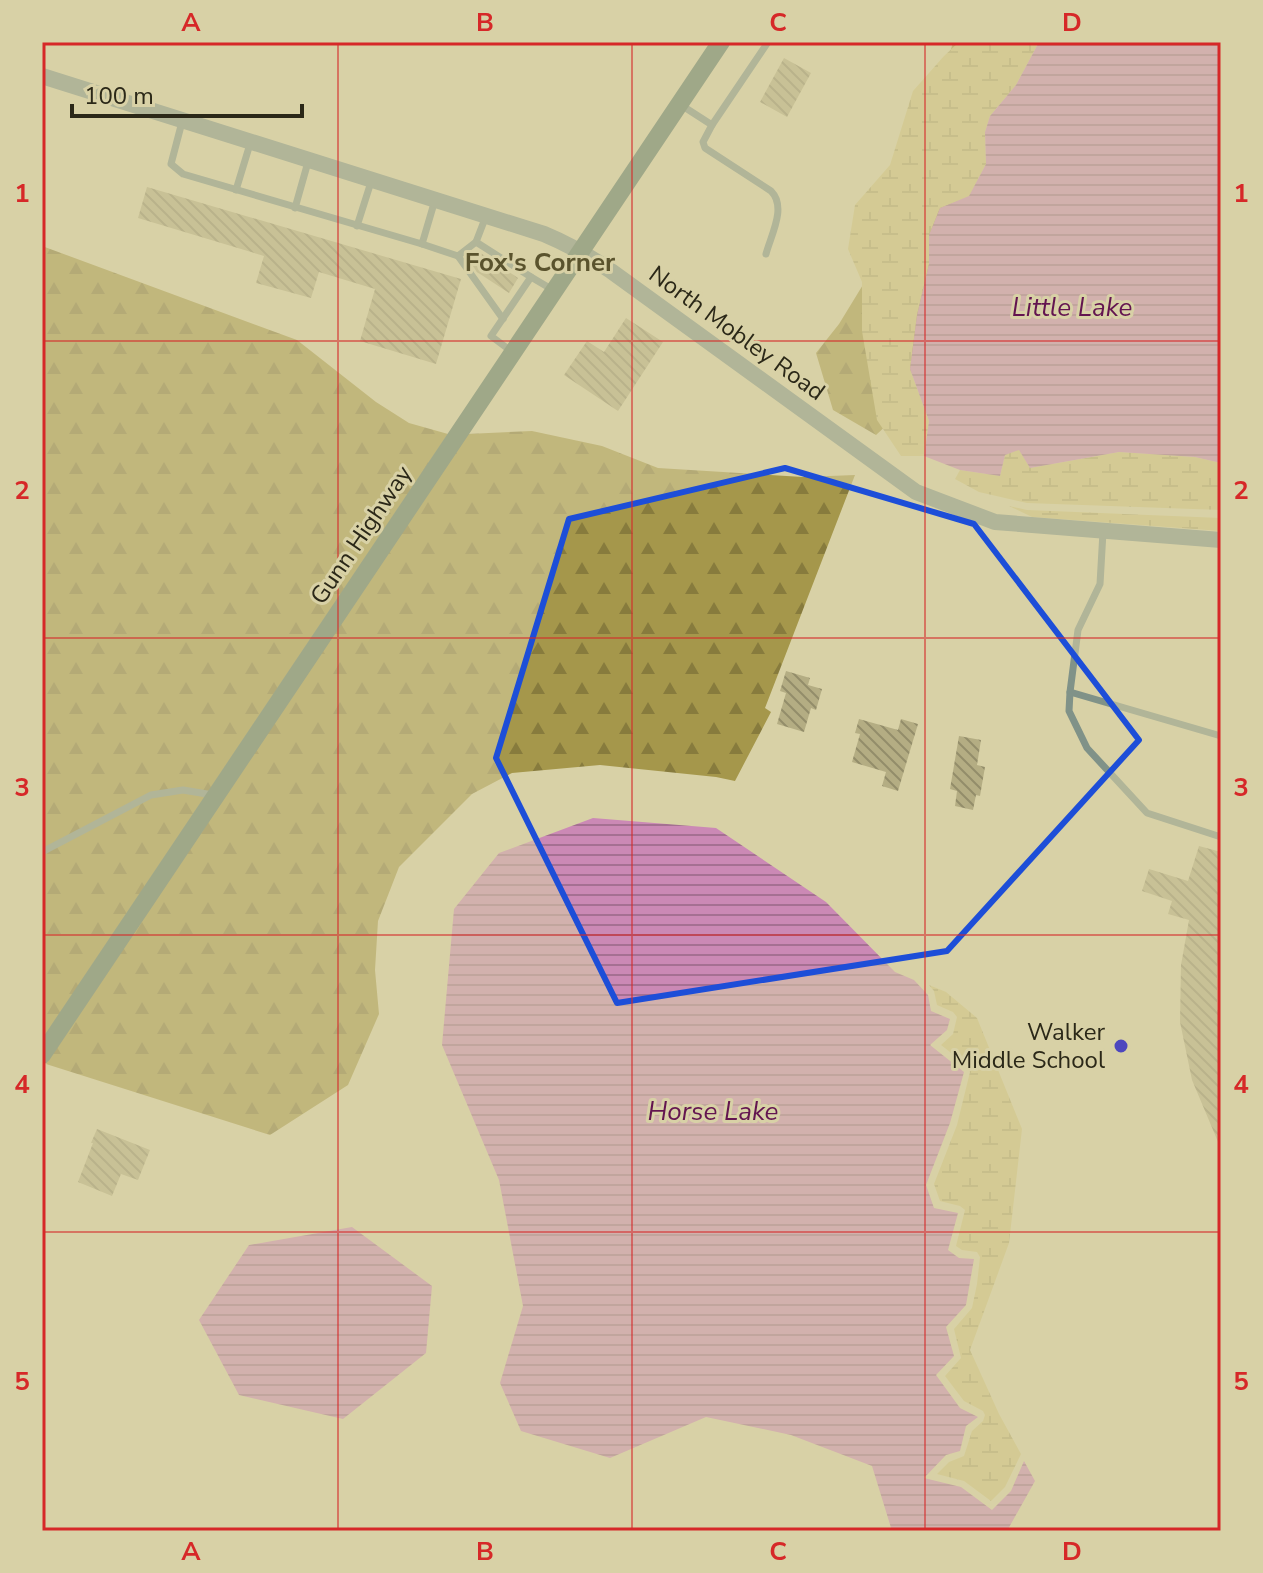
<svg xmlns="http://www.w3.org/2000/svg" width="1263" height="1573" font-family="'Nunito Sans',sans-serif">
  <defs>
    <pattern id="forest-firs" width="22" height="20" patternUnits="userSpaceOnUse" patternTransform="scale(2)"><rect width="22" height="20" fill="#a5974b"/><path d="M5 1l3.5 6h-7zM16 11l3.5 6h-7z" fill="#877b3d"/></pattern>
    <pattern id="wetland-marsh" width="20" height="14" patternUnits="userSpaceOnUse" patternTransform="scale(2)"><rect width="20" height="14" fill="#cec27e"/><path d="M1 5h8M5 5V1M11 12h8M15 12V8" fill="none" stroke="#b1a76c"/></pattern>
    <pattern id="water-rules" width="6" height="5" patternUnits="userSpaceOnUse" patternTransform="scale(2)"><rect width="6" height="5" fill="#cb89b5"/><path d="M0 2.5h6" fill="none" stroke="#a57092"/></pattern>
    <pattern id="building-back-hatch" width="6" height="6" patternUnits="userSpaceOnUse" patternTransform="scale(2)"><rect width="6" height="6" fill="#b4ad83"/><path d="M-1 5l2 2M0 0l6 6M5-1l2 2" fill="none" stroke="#938d6a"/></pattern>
  </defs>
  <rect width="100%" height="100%" fill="#d8d1a6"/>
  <!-- forest -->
  <g fill="url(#forest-firs)">
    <polygon points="953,42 1000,42 901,412 876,435 833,410 816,353 839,324 872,270 941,86"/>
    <polygon points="42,246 297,340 376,402 409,423 448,434 42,1040"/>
    <polygon points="532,431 602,446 658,468 803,477 855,475 765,708 771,712 735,781 716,777 600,765 512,773 472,794 399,867 378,921 375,970 379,1014 348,1085 270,1135 46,1064 467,434"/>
  </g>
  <!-- wetland -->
  <g fill="url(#wetland-marsh)">
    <polygon points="959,42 1039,42 1016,85 990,116 985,132 986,164 969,197 940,208 929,235 929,264 917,315 910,369 929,421 924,456 901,456 877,420 862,331 862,282 848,249 855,205 890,165 913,91 944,56"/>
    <polygon points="1019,449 1030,468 1119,452 1195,457 1221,463 1221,510 1027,503 979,492 955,479 960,470 1000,476 1005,455"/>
    <polygon points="1009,506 1027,510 1221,518 1221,531 1032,517"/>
    <polygon points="929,985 946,992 977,1018 1022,1129 1009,1243 970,1350 999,1414 1021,1454 1005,1487 991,1501 964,1481 937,1474 949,1462 964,1456 972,1431 983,1421 985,1415 983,1411 964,1401 945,1376 961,1358 954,1329 972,1308 977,1284 980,1257 977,1252 962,1250 956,1246 965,1210 960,1206 940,1201 934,1184 957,1125 970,1072 968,1066 941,1045 953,1034 957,1017 953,1012 937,1005 934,991"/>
  </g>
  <!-- water -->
  <g fill="url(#water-rules)">
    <polygon points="1039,42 1221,42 1221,463 1195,457 1119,452 1030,468 1019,450 1005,455 1000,476 960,470 924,456 929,421 910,369 917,315 929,264 929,235 940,208 969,196 986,164 985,132 990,116 1016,85"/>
    <polygon points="593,818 716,828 826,902 895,972 914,980 928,995 931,1011 950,1019 947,1030 930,1045 964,1072 950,1123 926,1185 934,1208 958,1213 948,1250 959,1258 974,1259 966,1305 946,1327 954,1356 936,1375 960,1408 978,1417 966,1426 960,1451 946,1455 924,1478 961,1487 992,1510 1011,1491 1024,1461 1035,1481 1007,1531 892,1531 872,1466 791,1435 706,1417 610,1458 521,1431 500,1383 523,1306 499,1180 442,1045 454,909 499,853"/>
    <polygon points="352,1227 432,1286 426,1353 343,1419 239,1395 199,1320 249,1245"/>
  </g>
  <!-- building -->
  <g fill="url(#building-back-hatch)">
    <polygon points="784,58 811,73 787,117 760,102"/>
    <polygon points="147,187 461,279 436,364 360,341 375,289 319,272 311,298 256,283 264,256 138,218"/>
    <polygon points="476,250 518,278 509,293 477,272 468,259"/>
    <polygon points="626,318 663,342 618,411 564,375 587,341 604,352"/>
    <polygon points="786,671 810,678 808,685 822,689 816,710 811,708 804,732 777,724 786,693 780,691"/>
    <polygon points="859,719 898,730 901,719 918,724 898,791 882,786 886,772 852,762 860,734 855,733"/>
    <polygon points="959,736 981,740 977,765 985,767 980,796 976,795 973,810 955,806 957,791 950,789"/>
    <polygon points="1199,846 1221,852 1221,946 1217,968 1217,1010 1221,1009 1221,1149 1192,1080 1180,1022 1181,965 1189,920 1168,914 1172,901 1142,891 1149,869 1188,881"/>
    <polygon points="97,1129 150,1150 138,1180 121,1174 112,1196 78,1182 93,1143 91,1143"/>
  </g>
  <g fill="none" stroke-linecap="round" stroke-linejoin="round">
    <!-- service -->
    <g stroke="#809288" stroke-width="7">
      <polyline points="681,105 712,125 768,42"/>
      <polyline points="182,122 171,164 183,174 422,244 435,200"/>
      <path d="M712,125L703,142L705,148L771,191C787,207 771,235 766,254"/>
      <polyline points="236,190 250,144"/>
      <polyline points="295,208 308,162"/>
      <polyline points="357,226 371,182"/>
      <polyline points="476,242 531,277 491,336 511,351"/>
      <polyline points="422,244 458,256 476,242 486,216"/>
      <polyline points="458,256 503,319"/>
      <polyline points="531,277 553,290"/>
      <polyline points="1070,692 1078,630 1100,584 1103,532"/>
      <polyline points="1221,736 1070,692 1069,711 1087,748 1147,813 1221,837"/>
      <polyline points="42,852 151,795 183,790 213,795"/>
    </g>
    <!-- tertiary -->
    <path stroke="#809288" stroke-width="16" d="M42,76L544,234C568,244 589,256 611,271L916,492L995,522L1221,540"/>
    <!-- secondary -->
    <polyline stroke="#5a7565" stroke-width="18" points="42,1055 721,42"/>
  </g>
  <!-- marked area -->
  <path d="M0 0H1263V1573H0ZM785,468L974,524L1139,740L947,951L617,1003L496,758L569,519Z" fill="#d8d1a6" fill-opacity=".55" fill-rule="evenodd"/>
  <path fill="none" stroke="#1d4ed8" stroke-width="6" stroke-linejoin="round" d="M785,468L974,524L1139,740L947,951L617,1003L496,758L569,519Z"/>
  <!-- grid -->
  <path fill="none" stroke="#d62828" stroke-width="2" stroke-opacity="0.55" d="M338,42V1531M632,42V1531M925,42V1531M42,341H1221M42,638H1221M42,935H1221M42,1232H1221"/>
  <!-- markers -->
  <circle fill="#4d47be" stroke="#d8d1a6" stroke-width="3" cx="1121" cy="1046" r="8"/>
  <g text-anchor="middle" stroke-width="6" stroke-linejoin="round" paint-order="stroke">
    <!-- street labels -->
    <g font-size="24" fill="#2b2818" stroke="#d8d1a6">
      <text transform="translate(737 333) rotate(36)" y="8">North Mobley Road</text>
      <text transform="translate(361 535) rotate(-56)" y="8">Gunn Highway</text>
    </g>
    <!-- poi labels -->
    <g font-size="24" fill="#2b2818" stroke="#d8d1a6" text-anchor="end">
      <text x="1105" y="1040">Walker<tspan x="1105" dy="28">Middle School</tspan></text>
    </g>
    <!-- neighbourhood labels -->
    <g font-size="26" font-weight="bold" fill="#5a532d" stroke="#d8d1a6">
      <text x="540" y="271">Fox's Corner</text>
    </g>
    <!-- water labels -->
    <g font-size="26" font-style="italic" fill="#631550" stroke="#d8d1a6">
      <text x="1072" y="316">Little Lake</text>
      <text x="713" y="1120">Horse Lake</text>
    </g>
  </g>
  <!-- border -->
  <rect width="1263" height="1573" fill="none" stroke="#d8d1a6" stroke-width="88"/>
  <!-- scale -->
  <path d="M72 104v12h230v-12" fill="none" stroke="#2b2818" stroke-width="4"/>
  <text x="84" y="104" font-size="24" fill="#2b2818" stroke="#d8d1a6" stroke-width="6" paint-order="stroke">100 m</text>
  <rect x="44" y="44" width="1175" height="1485" fill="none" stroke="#d62828" stroke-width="3"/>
  <g font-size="26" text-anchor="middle" font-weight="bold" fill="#d62828">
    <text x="191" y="31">A</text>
    <text x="485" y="31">B</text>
    <text x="778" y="31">C</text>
    <text x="1072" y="31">D</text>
    <text x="22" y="202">1</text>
    <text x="1241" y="202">1</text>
    <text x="22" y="499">2</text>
    <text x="1241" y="499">2</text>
    <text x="22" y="796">3</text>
    <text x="1241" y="796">3</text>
    <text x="22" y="1093">4</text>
    <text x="1241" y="1093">4</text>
    <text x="22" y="1390">5</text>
    <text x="1241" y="1390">5</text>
    <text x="191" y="1560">A</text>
    <text x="485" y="1560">B</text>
    <text x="778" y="1560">C</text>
    <text x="1072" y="1560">D</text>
  </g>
</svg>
